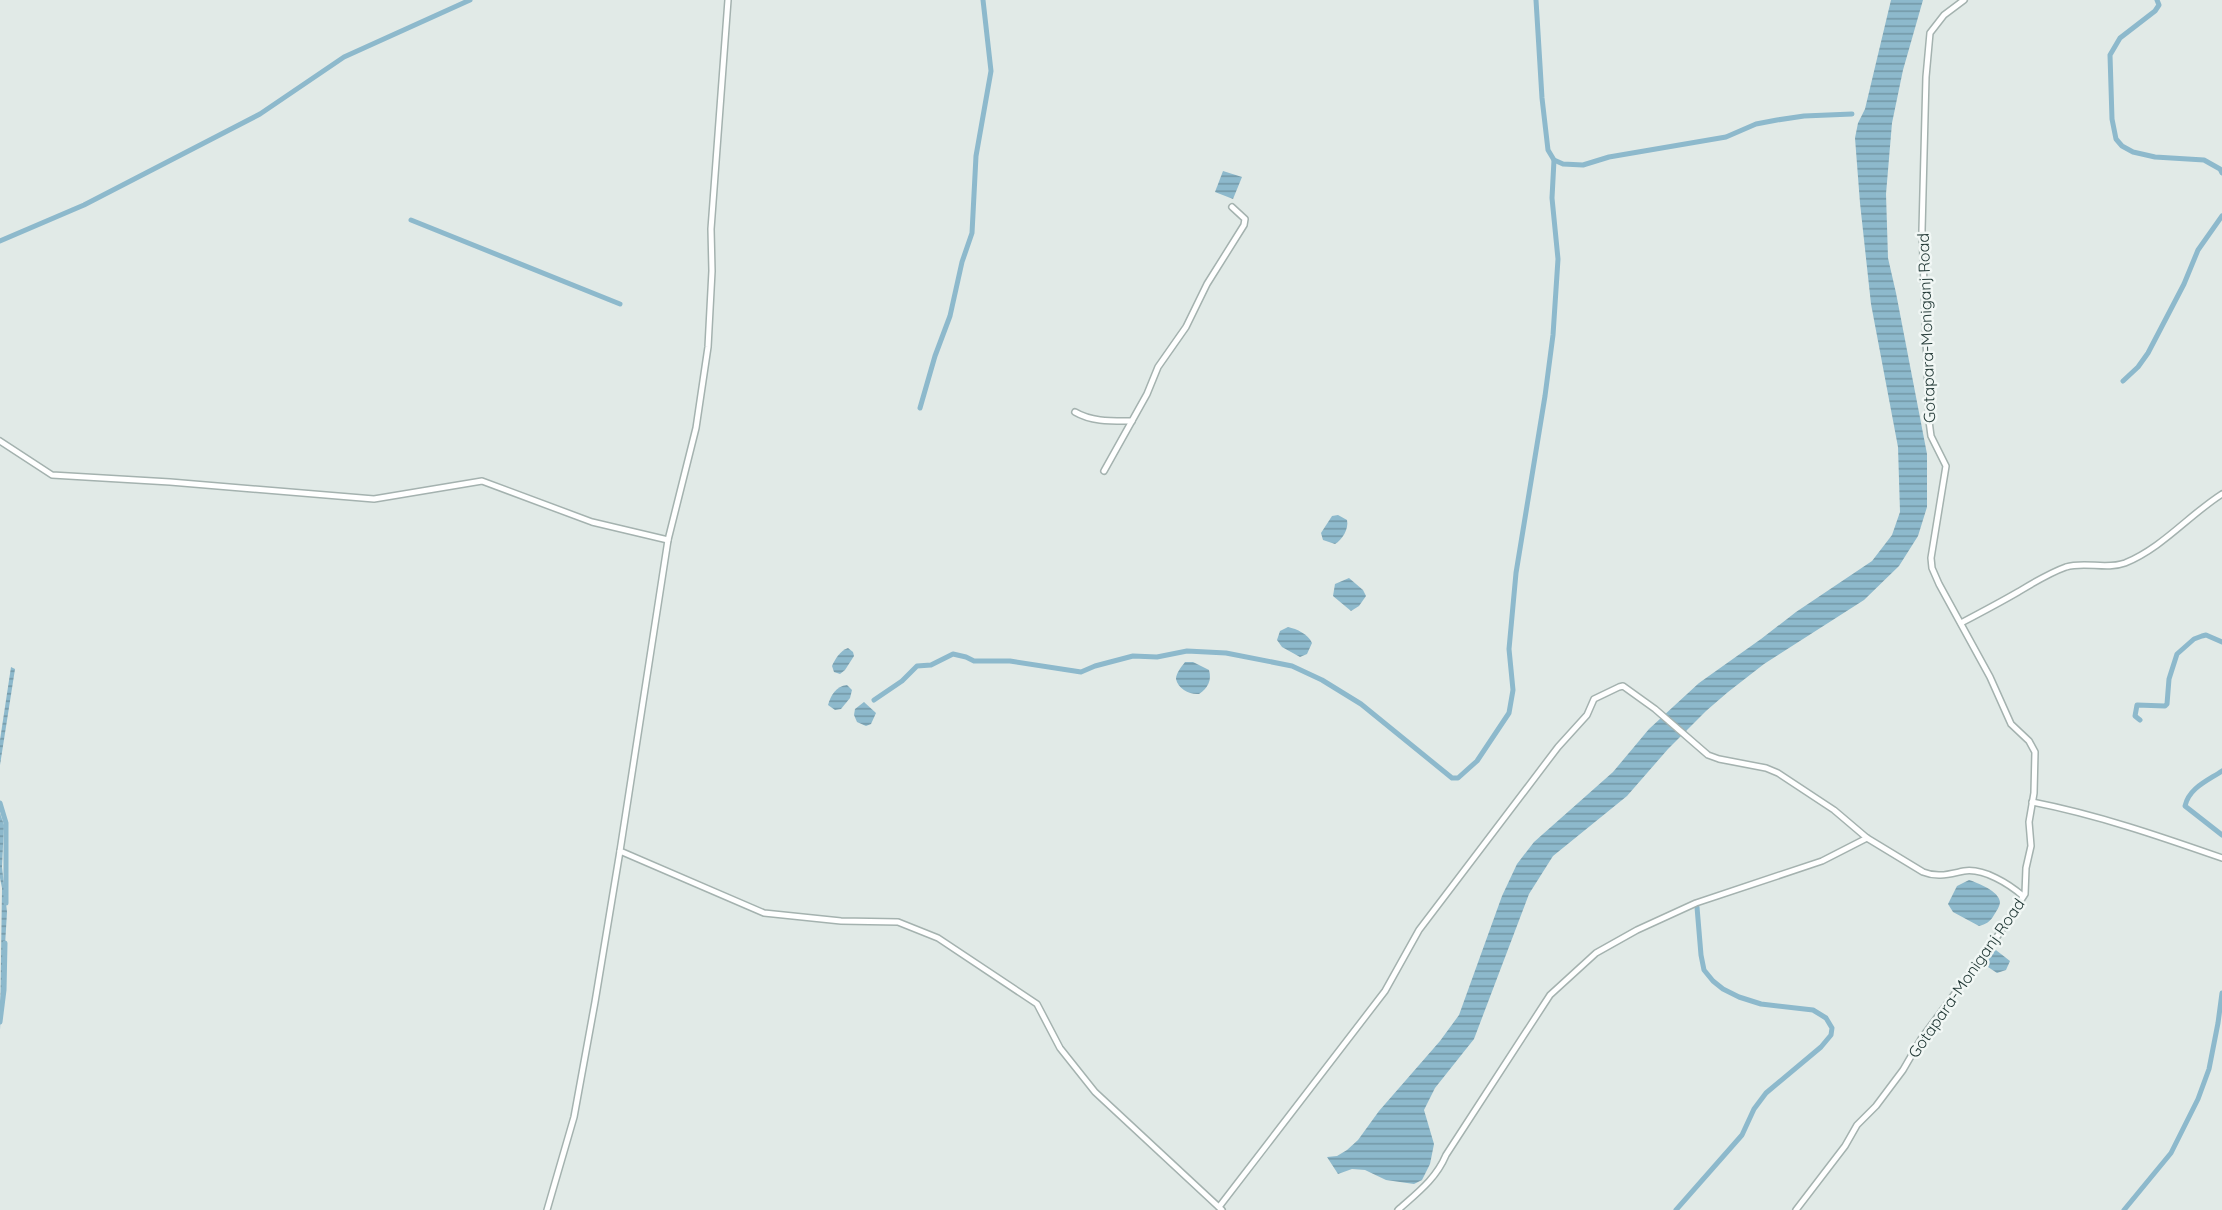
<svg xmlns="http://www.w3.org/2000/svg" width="2222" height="1210" font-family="Quicksand,sans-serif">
  <defs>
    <pattern id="water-rules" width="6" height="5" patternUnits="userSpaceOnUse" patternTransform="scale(1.5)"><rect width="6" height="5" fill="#8db9cc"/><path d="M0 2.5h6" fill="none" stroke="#7397a6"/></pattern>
  </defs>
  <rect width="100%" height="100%" fill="#e1eae7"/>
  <!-- water -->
  <g fill="url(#water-rules)">
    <polygon points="1891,0 1923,0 1903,70 1892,123 1886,194 1888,258 1896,293 1927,454 1927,507 1918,536 1899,566 1864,600 1764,664 1728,692 1706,711 1668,749 1627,796 1553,856 1529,894 1474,1039 1435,1088 1424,1110 1434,1144 1430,1164 1422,1180 1414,1184 1386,1180 1365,1170 1352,1169 1338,1174 1327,1157 1337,1156 1347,1150 1358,1140 1379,1111 1440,1041 1459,1015 1502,896 1517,864 1534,842 1613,772 1649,729 1699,683 1761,639 1796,612 1872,561 1892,535 1900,512 1898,447 1871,304 1860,203 1855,138 1858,123 1865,109"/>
    <polygon points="1223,171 1242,177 1233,199 1215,192"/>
    <path d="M1338,515L1347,520C1349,529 1342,540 1335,544L1323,540L1321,533L1332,516Z"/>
    <polygon points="1349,578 1363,590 1366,596 1359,606 1351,611 1333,596 1335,584"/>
    <path d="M1288,627C1297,629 1308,634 1312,643L1307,654L1300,657L1282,647L1277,640L1280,631Z"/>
    <path d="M848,648L853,652L854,656L845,670L840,674L834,672L832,666C835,659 840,651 848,648Z"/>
    <path d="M1185,662H1193L1209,670C1212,680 1208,688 1199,694C1190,695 1178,689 1176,679C1176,673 1182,666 1185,662Z"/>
    <polygon points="11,667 15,669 0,765 0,740"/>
    <path d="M847,685L852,690L850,698L841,709L835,710L828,705C831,695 836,686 847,685Z"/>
    <polygon points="864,702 876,713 871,724 866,726 857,722 854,715 855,709"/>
    <polygon points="0,813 4,825 2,867 7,912 0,1030 2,888 0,878"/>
    <path d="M1969,880C1978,883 1999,891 2000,902C2000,906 1996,912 1994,915C1990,922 1986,924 1979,926L1953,912L1948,904L1957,886Z"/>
    <polygon points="1992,947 2010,961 2006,970 1997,973 1985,965 1982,959"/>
  </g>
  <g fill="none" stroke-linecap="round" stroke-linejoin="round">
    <!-- canal -->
    <g stroke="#8db9cc" stroke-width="5">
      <polyline points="1536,0 1542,98 1548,150 1554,160 1563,164 1583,165 1609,157 1726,137 1756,124 1777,120 1804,116 1852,114"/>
      <polyline points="2157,0 2159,5 2155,11 2120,38 2110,55 2112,119 2116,139 2122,146 2133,152 2155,157 2204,160 2220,169 2222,173"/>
      <polyline points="411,220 620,304"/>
      <polyline points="0,241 84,205 260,114 344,57 470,0"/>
      <polyline points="2123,381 2138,367 2148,353 2184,284 2198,250 2222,216"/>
      <polyline points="920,408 935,356 950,316 962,262 972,233 976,156 991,71 983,0"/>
      <polyline points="874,700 902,681 917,666 931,665 953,654 966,657 974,661 1010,661 1081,672 1095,666 1133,656 1157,657 1187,651 1226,653 1292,666 1322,680 1361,704 1452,778 1458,778 1477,761 1509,713 1513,690 1509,649 1516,573 1545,396 1553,335 1558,259 1552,198 1554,160"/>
      <polyline points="2140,720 2135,716 2137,705 2165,706 2167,704 2169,679 2177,654 2194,639 2202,636 2206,635 2222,642"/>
      <path d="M2222,771C2207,781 2189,788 2185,806L2222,835"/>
      <polyline points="0,803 6,823 6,903"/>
      <polyline points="0,1022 4,990 5,943"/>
      <polyline points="1676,1210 1742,1135 1754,1109 1766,1093 1821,1047 1831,1035 1832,1028 1826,1018 1813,1010 1761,1004 1739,997 1723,989 1713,981 1704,970 1701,955 1697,907"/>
      <polyline points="2124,1210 2171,1153 2198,1099 2209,1069 2218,1023 2222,993"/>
    </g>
    <!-- minor casing -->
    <g stroke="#a4b2af" stroke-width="8">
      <g id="minor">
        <polyline points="728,0 711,229 712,271 708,347 696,428 668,540 620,851 764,913 841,921 898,922 938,938 1037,1004 1060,1048 1095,1092 1222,1210"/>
        <path d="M1075,412C1092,422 1112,421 1132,421"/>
        <polyline points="0,441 52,475 170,482 374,499 482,481 592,522 668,540"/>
        <polyline points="1104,471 1147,394 1158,367 1186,327 1207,284 1244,225 1245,219 1232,207"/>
        <path d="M1961,623C1980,613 1999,603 2018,592C2033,583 2049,573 2066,567C2085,561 2106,570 2125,563C2162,548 2189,515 2222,494"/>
        <path d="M2032,802C2098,815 2159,836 2222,858"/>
        <path d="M1219,1207L1385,991L1419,930L1558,747L1587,715L1594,699L1619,687L1623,686L1655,709L1708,755L1719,759L1766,768L1778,773L1834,810L1867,838L1923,872C1938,878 1949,874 1964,871C1984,868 2009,884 2023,896"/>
        <polyline points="547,1210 574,1117 595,1002 620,851"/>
        <path d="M1398,1210C1417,1193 1436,1179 1446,1155L1550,995L1596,953L1637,930L1696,903L1822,861L1867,838"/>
        <polyline points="1796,1210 1845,1146 1857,1125 1876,1106 1903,1070 1921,1039 1999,934 2025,894 2026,868 2031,846 2029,822 2034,793 2035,752 2029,741 2011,724 1990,677 1939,584 1932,568 1931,558 1946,466 1931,436 1929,421 1922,230 1926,77 1930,33 1944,15 1964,0"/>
      </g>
    </g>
    <!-- minor -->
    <use href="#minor" stroke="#fff" stroke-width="5"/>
  </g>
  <g text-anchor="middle" stroke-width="5" stroke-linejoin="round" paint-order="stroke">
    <!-- street labels -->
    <g font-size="16" fill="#233a37" stroke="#f1f7f5">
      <text transform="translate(1926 328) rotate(-92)" y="6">Gotapara-Moniganj Road</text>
      <text transform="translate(1966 978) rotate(-55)" y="6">Gotapara-Moniganj Road</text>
    </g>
  </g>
</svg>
